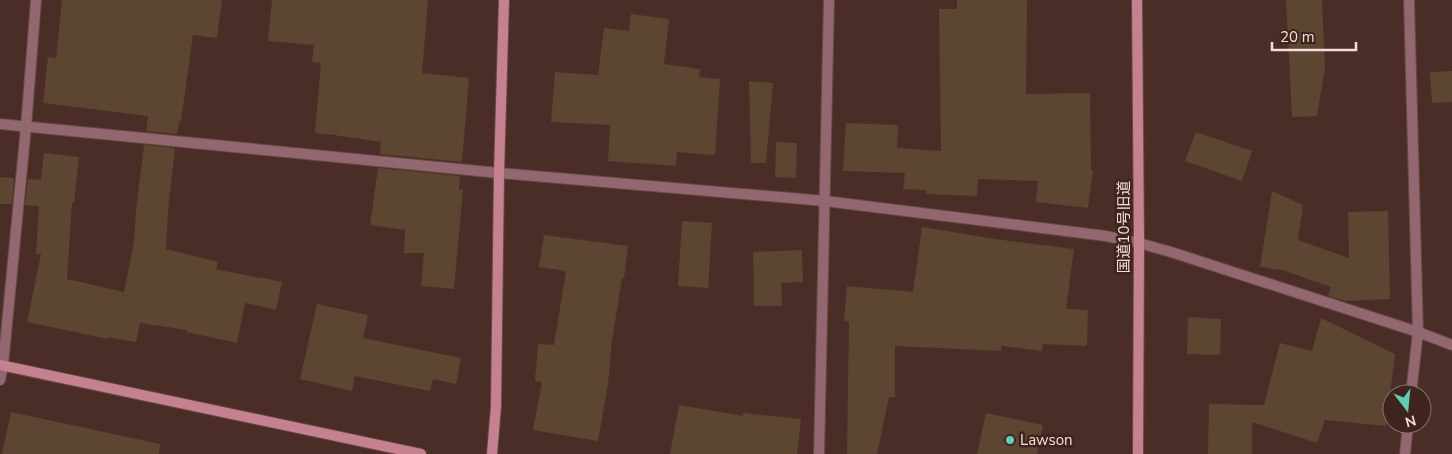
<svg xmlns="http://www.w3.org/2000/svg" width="1452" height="454" font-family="'Nunito Sans','Noto Sans JP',sans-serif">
  <rect width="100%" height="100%" fill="#4a2d26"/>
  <!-- building -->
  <g fill="#5c4631">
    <polygon points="62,0 222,0 217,38 193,35 181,121 179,121 177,134 146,131 148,116 43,103 48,57 56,58"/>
    <polygon points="272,0 428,0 422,73 469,78 462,162 380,154 381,142 334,135 315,133 321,63 312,62 314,45 268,41"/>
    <polygon points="957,0 1027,0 1026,94 1090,93 1091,170 1093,170 1088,208 1036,202 1038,181 978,179 977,196 926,194 926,190 903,189 905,173 843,171 846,123 898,125 897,148 941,151 939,9 957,9"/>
    <polygon points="1286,0 1322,0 1325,68 1317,116 1292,117"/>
    <polygon points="631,14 669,19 664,64 700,69 699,77 720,79 715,155 677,152 676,166 608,161 610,125 551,122 555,72 598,75 604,28 629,31"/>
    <polygon points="1452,71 1452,102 1432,103 1430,72"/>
    <polygon points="749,81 773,83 766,163 751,163"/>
    <polygon points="1196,132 1252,151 1242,181 1185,161"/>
    <polygon points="776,142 797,143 796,178 775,177"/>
    <polygon points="144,145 175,148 168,210 166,249 218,262 216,269 259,278 259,277 282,282 276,310 245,303 237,343 187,332 187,330 140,323 136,342 108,337 108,339 27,322 41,254 36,254 39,206 25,205 28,179 41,180 44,153 79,157 74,203 72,203 67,279 124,292 134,242 136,210"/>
    <polygon points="378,168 460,176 459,189 463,190 454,289 421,286 424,253 404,253 405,230 370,225"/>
    <polygon points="0,177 14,178 12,204 0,204"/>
    <polygon points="1272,191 1303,205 1298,240 1349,258 1348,212 1388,211 1390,299 1345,301 1328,296 1331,287 1282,270 1260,267"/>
    <polygon points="682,221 712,223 708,288 678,286"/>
    <polygon points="922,227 995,239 1074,249 1066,309 1088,310 1087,346 1043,344 1042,351 1001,346 1001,351 895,346 895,397 889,397 877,454 847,454 849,322 844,321 847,286 913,292"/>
    <polygon points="544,235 628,246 624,278 622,278 612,340 608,384 598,441 533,430 542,382 535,381 538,344 554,345 566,271 539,267"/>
    <polygon points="802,250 803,282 781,283 782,306 754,306 753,252"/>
    <polygon points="317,304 368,315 363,338 461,358 456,384 433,379 430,391 355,376 352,391 300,379"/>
    <polygon points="1188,317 1221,319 1220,355 1187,354"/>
    <polygon points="1321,318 1395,354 1386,426 1325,420 1317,443 1252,422 1252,454 1208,454 1209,404 1264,405 1280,343 1312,351"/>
    <polygon points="679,405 743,416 743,413 801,419 797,454 670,454"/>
    <polygon points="11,412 160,444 159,454 2,454"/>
    <polygon points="986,413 1043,425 1037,454 977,454"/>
  </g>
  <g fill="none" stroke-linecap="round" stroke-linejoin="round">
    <!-- street casing -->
    <g stroke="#654a43" stroke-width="12">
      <g id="street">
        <polyline points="1409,0 1418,332 1411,394"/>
        <polyline points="0,124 499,173 825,201 1106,236 1139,243 1171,252 1418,332 1452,345"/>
        <polyline points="0,380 3,365 26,127 36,0"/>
        <polyline points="819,454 829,0"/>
        <polyline points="1405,454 1408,424"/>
      </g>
    </g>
    <!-- secondary casing -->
    <g stroke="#654a43" stroke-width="12">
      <g id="secondary">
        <polyline points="1137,0 1139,243 1138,454"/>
        <polyline points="0,365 421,454"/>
        <polyline points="492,454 496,406 499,173 504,0"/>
      </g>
    </g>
    <!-- street -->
    <use href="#street" stroke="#936770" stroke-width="10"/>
    <!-- secondary -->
    <use href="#secondary" stroke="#c68190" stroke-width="10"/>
  </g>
  <!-- markers -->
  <circle fill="#5eceb7" stroke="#3f231d" stroke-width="2" cx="1010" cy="440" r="5"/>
  <g text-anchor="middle" stroke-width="5" stroke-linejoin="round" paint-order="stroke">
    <!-- street labels -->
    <g font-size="15" fill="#f3e0db" stroke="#3f231d">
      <text transform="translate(1124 227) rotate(-90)" y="5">国道10号旧道</text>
    </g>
    <!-- poi labels -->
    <g font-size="15" fill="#f3e0db" stroke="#3f231d" text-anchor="start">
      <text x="1020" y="445">Lawson</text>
    </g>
  </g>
  <!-- north arrow -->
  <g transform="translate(1407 409) rotate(164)"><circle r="24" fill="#3f231d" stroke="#876f69"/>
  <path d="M0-4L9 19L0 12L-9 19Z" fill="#5eceb7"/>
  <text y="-8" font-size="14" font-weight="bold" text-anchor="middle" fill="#f3e0db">N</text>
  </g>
  <!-- scale -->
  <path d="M1272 42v8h84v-8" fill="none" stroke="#f3e0db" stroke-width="2.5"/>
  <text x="1280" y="42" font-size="15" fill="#f3e0db" stroke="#3f231d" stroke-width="4" paint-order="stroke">20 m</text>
</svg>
